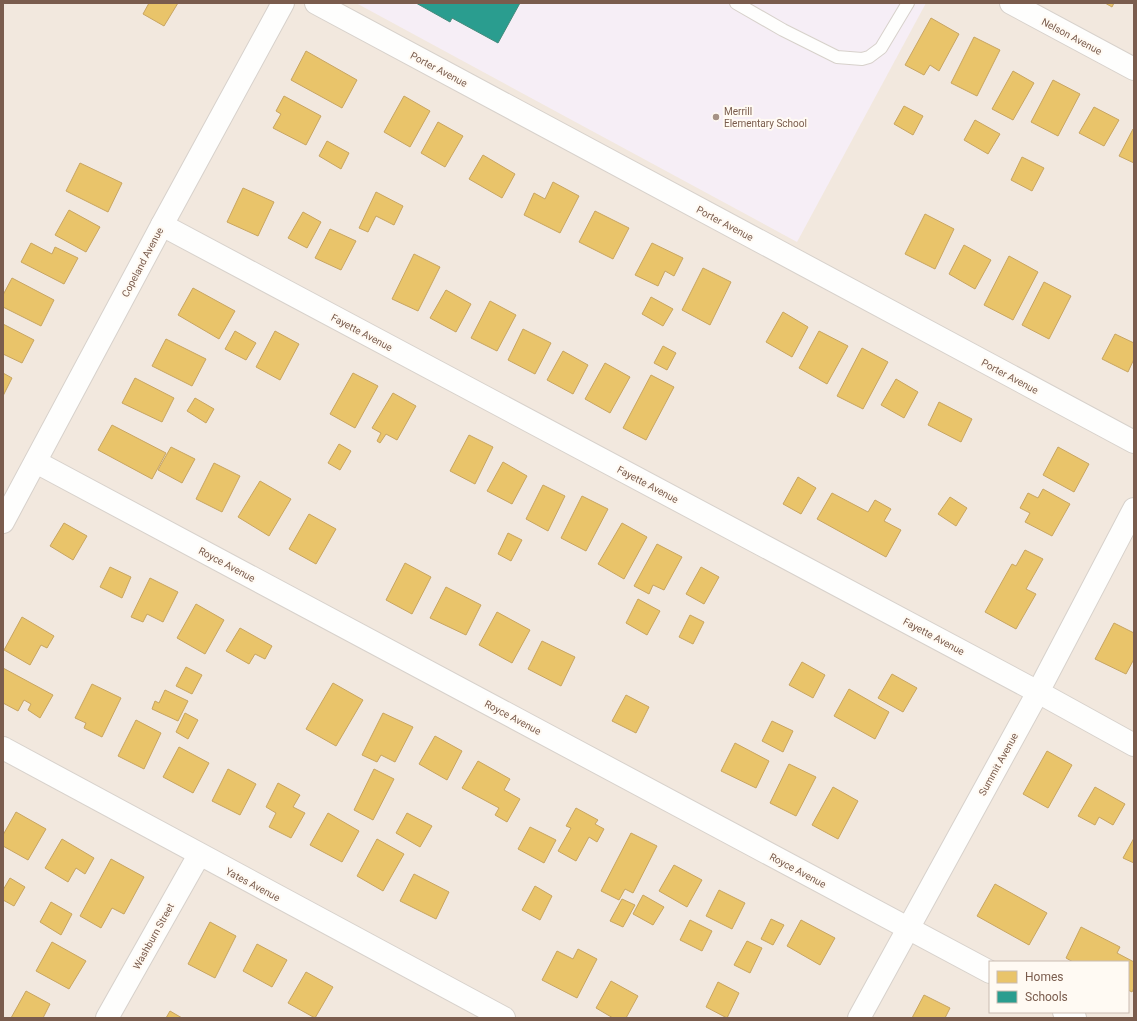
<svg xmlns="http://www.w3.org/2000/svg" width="1137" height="1021" font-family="Roboto,sans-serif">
  <rect width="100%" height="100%" fill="#f9f5f0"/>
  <!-- residential -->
  <path fill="#f2e8de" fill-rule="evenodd" d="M3,3H1134V1018H3ZM990,962H1128V1012H990Z"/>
  <!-- education -->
  <polygon fill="#f6eef6" points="356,3 926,3 797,242"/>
  <!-- homes -->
  <g fill="#e9c46a" stroke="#c8a561">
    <polygon points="149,3 178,3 164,26 143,14"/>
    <polygon points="1105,3 1114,3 1112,7"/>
    <polygon points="931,18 959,34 939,71 930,65 924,75 905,65"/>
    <polygon points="974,37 1000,50 977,96 951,83"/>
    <polygon points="306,51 357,80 342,108 291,80"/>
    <polygon points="1013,71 1034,83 1013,120 992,109"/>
    <polygon points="1053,80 1080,94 1058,136 1031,122"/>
    <polygon points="284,96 321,116 306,145 273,128 281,114 276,111"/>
    <polygon points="404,96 430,111 410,147 384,132"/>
    <polygon points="904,106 923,116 913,135 894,124"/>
    <polygon points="1094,107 1119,120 1104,146 1079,133"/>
    <polygon points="975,120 1000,134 988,154 964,140"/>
    <polygon points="438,122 463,136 445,167 421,153"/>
    <polygon points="1133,129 1134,130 1134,163 1119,156"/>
    <polygon points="327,141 349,153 341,169 319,156"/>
    <polygon points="483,155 515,174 502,198 469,179"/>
    <polygon points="1022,157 1044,168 1032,191 1011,180"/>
    <polygon points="80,163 122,183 108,212 66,191"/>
    <polygon points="553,182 579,196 560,233 524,215 534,193 545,199"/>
    <polygon points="243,188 274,202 258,236 227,222"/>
    <polygon points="376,192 403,206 394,225 376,216 368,232 359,228"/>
    <polygon points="69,210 100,227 86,252 55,235"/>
    <polygon points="595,211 629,228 613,259 579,242"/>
    <polygon points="303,212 321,222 307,248 288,238"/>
    <polygon points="925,214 954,229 935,269 905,254"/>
    <polygon points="330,229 356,241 341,270 315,258"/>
    <polygon points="31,243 52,254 55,247 78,258 64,284 21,262"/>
    <polygon points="652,243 683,258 674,276 665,271 658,286 635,275"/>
    <polygon points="964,245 991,260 975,289 949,274"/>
    <polygon points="414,254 440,267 418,311 392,299"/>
    <polygon points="1009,256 1038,272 1013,320 984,305"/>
    <polygon points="703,268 731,282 710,325 682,310"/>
    <polygon points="12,278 54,300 41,326 3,307 3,295"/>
    <polygon points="1044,282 1071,296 1049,339 1022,325"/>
    <polygon points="193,288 235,311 219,339 178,315"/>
    <polygon points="446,290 471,304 456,332 430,318"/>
    <polygon points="651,297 673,309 663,326 642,314"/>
    <polygon points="490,301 516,315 497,351 471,338"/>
    <polygon points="783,312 808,327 792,357 766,342"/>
    <polygon points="3,324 34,340 22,363 3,354"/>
    <polygon points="523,329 551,343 535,374 508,360"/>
    <polygon points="235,331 256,343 246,360 225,349"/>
    <polygon points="275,331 299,344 280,380 256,367"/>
    <polygon points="819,331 848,346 827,384 799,368"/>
    <polygon points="1115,334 1134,343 1134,359 1128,372 1102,359"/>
    <polygon points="166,339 206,359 192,386 152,366"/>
    <polygon points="663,346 676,353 667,370 654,363"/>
    <polygon points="862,348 888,362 863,409 837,396"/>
    <polygon points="563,351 588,365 573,394 547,380"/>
    <polygon points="605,363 630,377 610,413 585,399"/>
    <polygon points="3,373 12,378 3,396"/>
    <polygon points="353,373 378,386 355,428 330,414"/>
    <polygon points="651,375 674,387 646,440 623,428"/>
    <polygon points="135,378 174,398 162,422 122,403"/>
    <polygon points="896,379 918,392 904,418 881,405"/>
    <polygon points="393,393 416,406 397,440 386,434 380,443 377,441 381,433 372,428"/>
    <polygon points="195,398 214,409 206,423 187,411"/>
    <polygon points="939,402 972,419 961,442 928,425"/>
    <polygon points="112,425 166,453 152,479 98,450"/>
    <polygon points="469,435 493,447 475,484 450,471"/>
    <polygon points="339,444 351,451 340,470 328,463"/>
    <polygon points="171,447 195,459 182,483 158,470"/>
    <polygon points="1058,447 1089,464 1074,492 1043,475"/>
    <polygon points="503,462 527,476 512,504 487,491"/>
    <polygon points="214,463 240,476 222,512 196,499"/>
    <polygon points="798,477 816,488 801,514 783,504"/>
    <polygon points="260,481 291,499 269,536 238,517"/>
    <polygon points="543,485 565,496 548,531 526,519"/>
    <polygon points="1043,489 1070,504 1052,536 1025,522 1030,513 1020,508 1028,493 1038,498"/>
    <polygon points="832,493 868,512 875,500 891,509 884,521 901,530 886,557 817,519"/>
    <polygon points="582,496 608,509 586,551 561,538"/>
    <polygon points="950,497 967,508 956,526 938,514"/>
    <polygon points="309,514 336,529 316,564 289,549"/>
    <polygon points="64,523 87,536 73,560 50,546"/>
    <polygon points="622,523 647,537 624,579 598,564"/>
    <polygon points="508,533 522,540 511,561 498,554"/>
    <polygon points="657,544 682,557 664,590 653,585 649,594 634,586"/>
    <polygon points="1025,550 1043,559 1026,589 1036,594 1016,629 985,612 1012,564 1016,566"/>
    <polygon points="405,563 431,577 412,614 386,600"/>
    <polygon points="110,567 131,577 122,598 100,587"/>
    <polygon points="701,567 719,577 704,604 686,594"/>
    <polygon points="150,578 178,592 163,622 147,614 143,622 131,617"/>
    <polygon points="446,587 481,605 466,635 430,618"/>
    <polygon points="638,599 660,611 647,635 626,623"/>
    <polygon points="196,604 224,620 205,654 177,638"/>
    <polygon points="497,612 530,630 512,663 479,645"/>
    <polygon points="690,615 704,622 693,644 679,637"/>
    <polygon points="22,617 54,636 47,648 41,645 30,665 4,650"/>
    <polygon points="1114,623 1134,633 1134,659 1126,674 1095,659"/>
    <polygon points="240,628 272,646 265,659 255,654 249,664 226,651"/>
    <polygon points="542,641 575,657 561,686 528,669"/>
    <polygon points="802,662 825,675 813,698 789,685"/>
    <polygon points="186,667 202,675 192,694 176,686"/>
    <polygon points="3,668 53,695 40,718 28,710 31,704 24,700 18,711 3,703"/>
    <polygon points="892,674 917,688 903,712 878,698"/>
    <polygon points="333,683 363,700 336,746 306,729"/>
    <polygon points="92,684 121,698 102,737 84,728 86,723 75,718"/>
    <polygon points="849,689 889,712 875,739 834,716"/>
    <polygon points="165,690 188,701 178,721 152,709 155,701 159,703"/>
    <polygon points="626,695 649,707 636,733 612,721"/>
    <polygon points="185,713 198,720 188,739 176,732"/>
    <polygon points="383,713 413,727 395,762 381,755 377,762 362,755"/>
    <polygon points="136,720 161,733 144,769 118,756"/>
    <polygon points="772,721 793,731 783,752 762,741"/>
    <polygon points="435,736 462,751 447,780 419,764"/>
    <polygon points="735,743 769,761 756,788 721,771"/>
    <polygon points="179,747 209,763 193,793 163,777"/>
    <polygon points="1047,751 1072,765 1048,808 1023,794"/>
    <polygon points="478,761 510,779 504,790 520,799 507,822 495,815 499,808 462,788"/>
    <polygon points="789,764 816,777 796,816 770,803"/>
    <polygon points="228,769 256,784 240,815 212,801"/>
    <polygon points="374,769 394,779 373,820 354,810"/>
    <polygon points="278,783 300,795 293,807 305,813 291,838 269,827 276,813 266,807"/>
    <polygon points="833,787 858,801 838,839 812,825"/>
    <polygon points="1095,787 1125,804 1113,825 1099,817 1095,825 1078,816"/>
    <polygon points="576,808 598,820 595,824 604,829 597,842 589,837 576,861 558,851 571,828 566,826"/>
    <polygon points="16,812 46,829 28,860 3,846 3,835"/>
    <polygon points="328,813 359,831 342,862 310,845"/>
    <polygon points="407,813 432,826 420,847 396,833"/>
    <polygon points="530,827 556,840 544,863 518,849"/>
    <polygon points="631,833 657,846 633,893 625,889 619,900 601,891"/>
    <polygon points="1134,838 1134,863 1123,858"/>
    <polygon points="62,839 94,858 85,874 76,868 68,882 45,868"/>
    <polygon points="377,839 404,854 383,891 357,876"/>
    <polygon points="111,859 144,877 124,914 112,908 101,928 80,916"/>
    <polygon points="674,865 702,880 687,907 659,891"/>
    <polygon points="414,874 449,892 436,919 400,901"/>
    <polygon points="10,878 25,887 14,906 3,900 3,890"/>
    <polygon points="995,884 1047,913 1029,945 977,916"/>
    <polygon points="535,886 552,896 540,920 522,910"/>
    <polygon points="719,890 745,903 732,929 706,916"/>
    <polygon points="643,895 664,907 653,925 633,914"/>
    <polygon points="622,899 635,905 623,927 610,921"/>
    <polygon points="51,902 72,914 61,935 40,922"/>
    <polygon points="771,919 784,925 773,945 761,939"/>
    <polygon points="690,920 712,931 702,951 680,940"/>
    <polygon points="801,920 835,938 820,965 787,946"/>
    <polygon points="210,922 236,936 215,978 188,964"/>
    <polygon points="1081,927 1120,947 1117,953 1134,962 1134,988 1132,992 1128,990 1128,962 1073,962 1066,958"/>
    <polygon points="747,941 762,948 750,973 734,965"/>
    <polygon points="52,942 86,961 69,989 36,971"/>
    <polygon points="257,944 287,960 272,987 243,971"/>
    <polygon points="578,949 597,959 577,998 542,980 557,951 573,959"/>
    <polygon points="306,972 333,987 315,1018 288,1003"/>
    <polygon points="611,981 638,996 626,1018 613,1018 596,1008"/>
    <polygon points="718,982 739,993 727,1018 706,1007"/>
    <polygon points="26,991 50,1004 43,1018 11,1018"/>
    <polygon points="924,995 950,1008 945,1018 912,1018"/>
    <polygon points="170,1011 182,1018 166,1018"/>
  </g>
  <!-- schools -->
  <polygon fill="#2a9d8f" stroke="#428a7b" points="416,3 520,3 498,43 452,18 450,22"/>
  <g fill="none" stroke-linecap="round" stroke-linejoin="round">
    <!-- service casing -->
    <g stroke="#d7d1cb" stroke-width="14">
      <polyline id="service" points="736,3 783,30 837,57 862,59 869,57 881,48 908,3"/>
    </g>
    <!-- minor casing -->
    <g stroke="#d7d1cb" stroke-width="24">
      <g id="minor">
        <polyline points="316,3 1134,442"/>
        <polyline points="1011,3 1134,69"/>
        <polyline points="162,225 1038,692 1134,745"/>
        <polyline points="36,462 990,972"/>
        <polyline points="3,522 162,225 283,3"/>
        <polyline points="3,748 504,1018"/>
        <polyline points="1064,1012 1075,1018"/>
        <polyline points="107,1018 199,855"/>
        <polyline points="859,1018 1038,692 1134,509"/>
      </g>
    </g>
    <!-- service -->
    <use href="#service" stroke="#fefefd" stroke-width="12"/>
    <!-- minor -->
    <use href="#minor" stroke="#fefefd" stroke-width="22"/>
  </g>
  <!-- markers -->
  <circle fill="#a69286" stroke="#fffaf3" stroke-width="1.5" cx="716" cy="117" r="4"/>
  <g text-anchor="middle" stroke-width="4" stroke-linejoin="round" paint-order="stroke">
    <!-- street labels -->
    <g font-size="10" fill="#7a5c4d" stroke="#fffaf3">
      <text transform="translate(1072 36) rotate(28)" y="4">Nelson Avenue</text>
      <text transform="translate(439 69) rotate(28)" y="4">Porter Avenue</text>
      <text transform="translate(725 223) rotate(28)" y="4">Porter Avenue</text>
      <text transform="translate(142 262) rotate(-62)" y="4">Copeland Avenue</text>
      <text transform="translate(362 332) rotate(28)" y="4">Fayette Avenue</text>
      <text transform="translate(1010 376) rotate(28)" y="4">Porter Avenue</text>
      <text transform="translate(648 484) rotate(28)" y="4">Fayette Avenue</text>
      <text transform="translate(227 564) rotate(28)" y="4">Royce Avenue</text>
      <text transform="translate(934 636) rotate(28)" y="4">Fayette Avenue</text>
      <text transform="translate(513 717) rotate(28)" y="4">Royce Avenue</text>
      <text transform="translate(998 764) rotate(-61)" y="4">Summit Avenue</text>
      <text transform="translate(798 870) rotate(28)" y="4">Royce Avenue</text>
      <text transform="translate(253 884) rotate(28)" y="4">Yates Avenue</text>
      <text transform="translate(153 936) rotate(-61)" y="4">Washburn Street</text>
    </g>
    <!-- poi labels -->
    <g font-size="10" fill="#7a5c4d" stroke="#fffaf3" text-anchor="start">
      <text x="724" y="115">Merrill<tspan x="724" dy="12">Elementary School</tspan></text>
    </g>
  </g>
  <!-- border -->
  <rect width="1137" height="1021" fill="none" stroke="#7a5c4d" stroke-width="8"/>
  <!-- legend -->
  <rect x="989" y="961" width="140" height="52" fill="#fffaf3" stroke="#cabbb1"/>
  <rect x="997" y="971" width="20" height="12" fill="#e9c46a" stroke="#cabbb1"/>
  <text x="1025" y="981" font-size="12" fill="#7a5c4d">Homes</text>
  <rect x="997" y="991" width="20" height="12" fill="#2a9d8f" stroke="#cabbb1"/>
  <text x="1025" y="1001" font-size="12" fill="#7a5c4d">Schools</text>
</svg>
